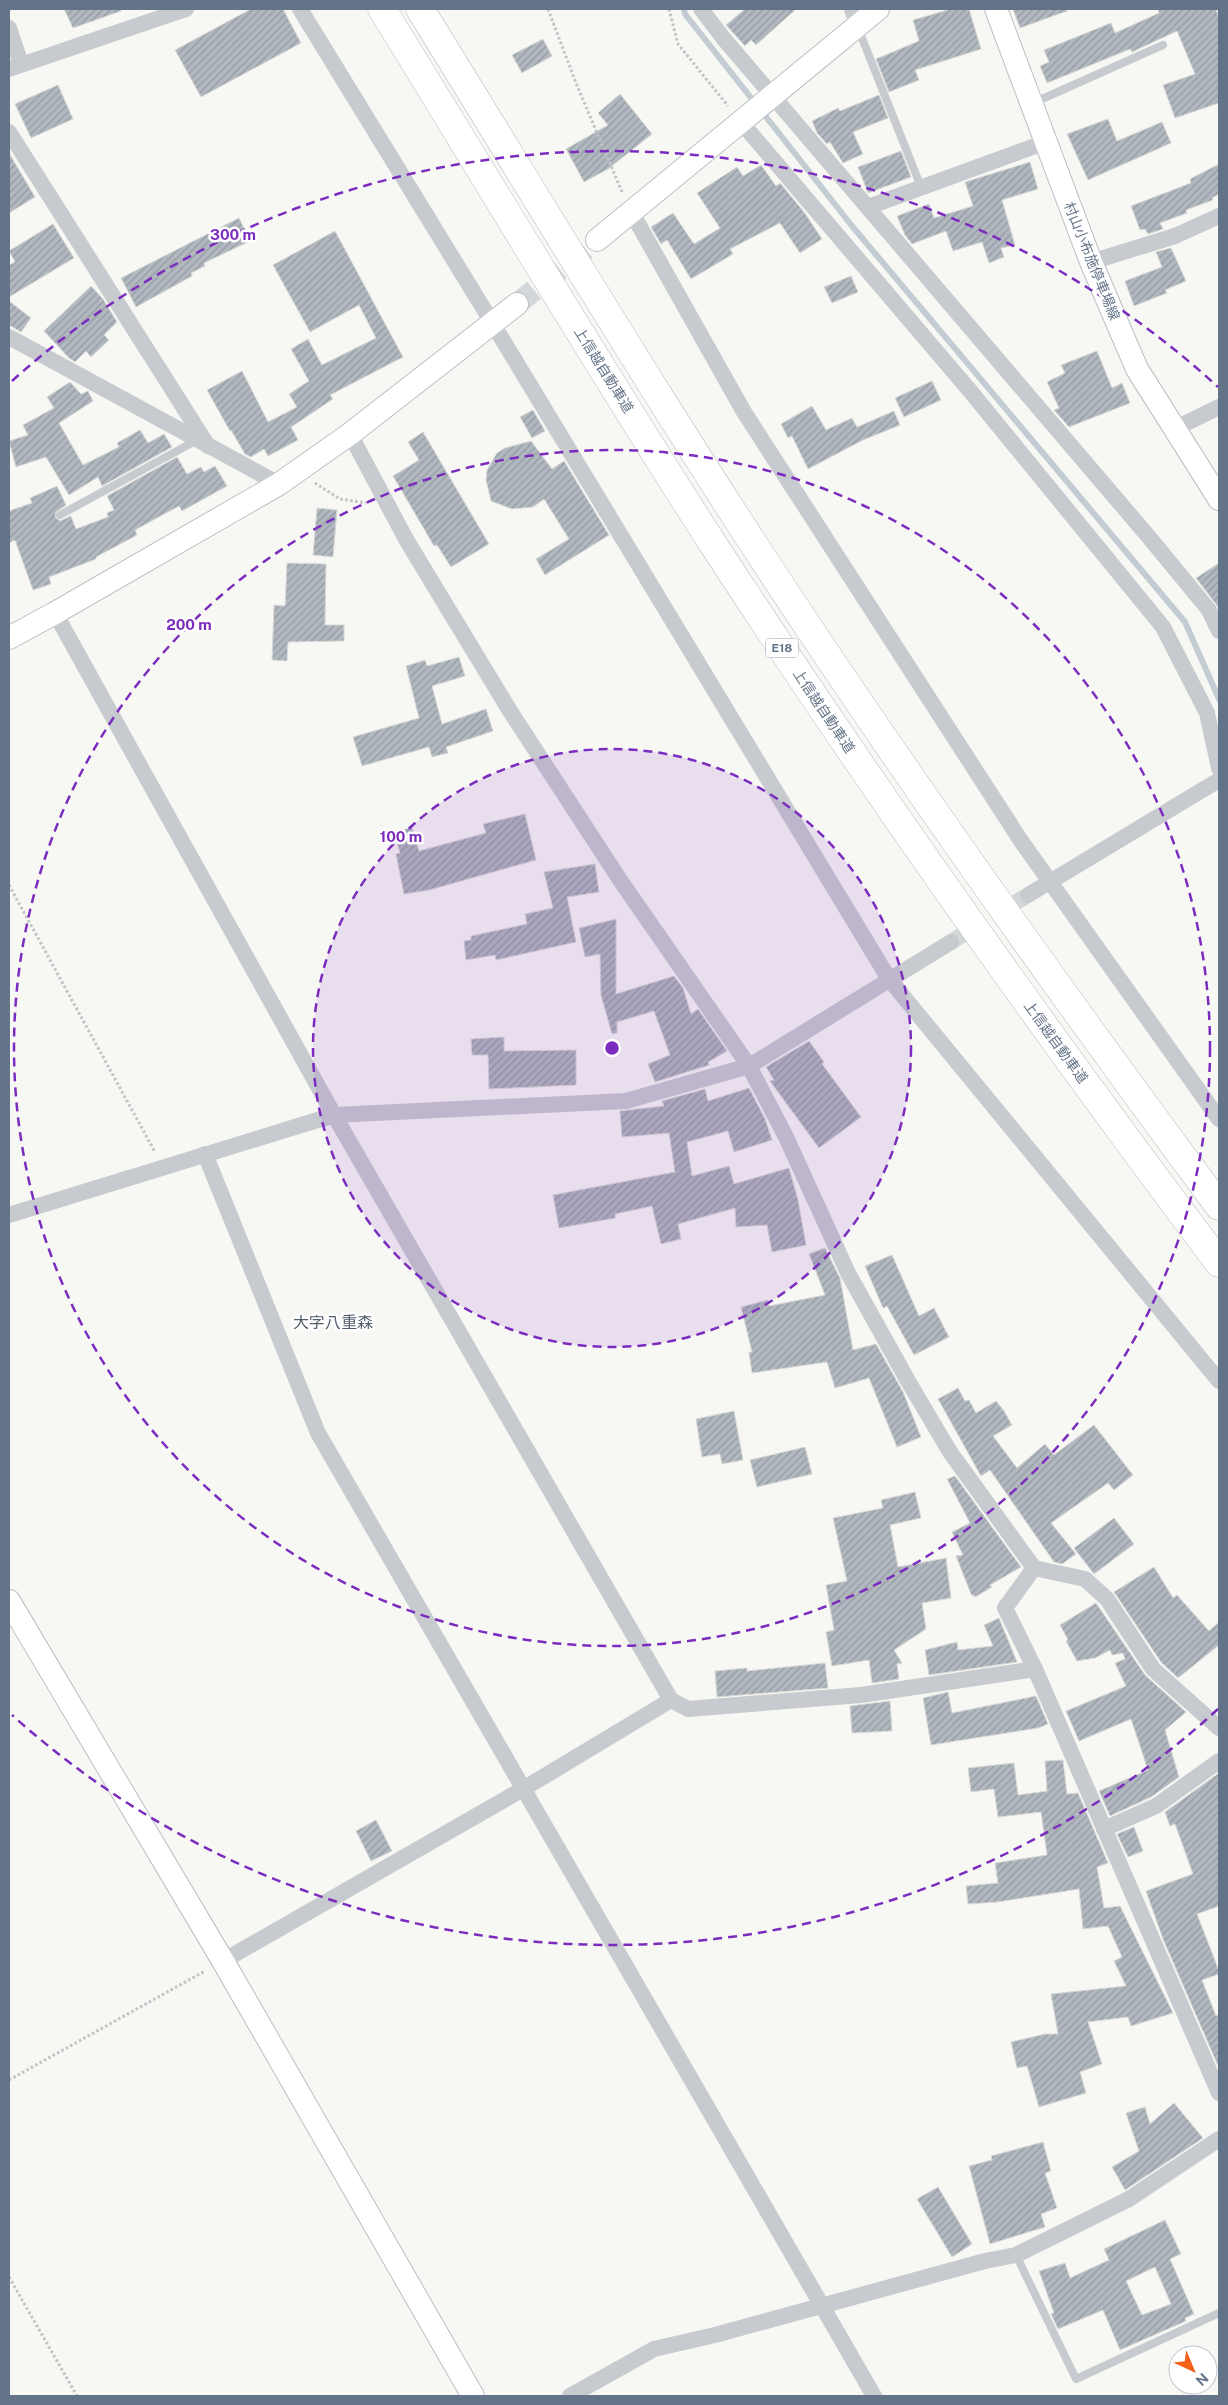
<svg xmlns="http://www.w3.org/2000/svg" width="1228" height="2405" font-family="'Public Sans','Noto Sans JP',sans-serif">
  <defs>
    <pattern id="building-hatch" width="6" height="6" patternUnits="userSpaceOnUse" patternTransform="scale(1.25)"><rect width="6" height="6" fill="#b1b8bf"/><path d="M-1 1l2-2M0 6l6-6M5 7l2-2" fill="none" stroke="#949aa1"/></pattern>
  </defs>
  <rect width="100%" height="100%" fill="#f7f8f4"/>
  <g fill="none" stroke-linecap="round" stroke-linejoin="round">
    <!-- stream -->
    <polyline stroke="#c3ccd2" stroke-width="6" points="684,9 685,14 852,226 1185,622 1219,699"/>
  </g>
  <!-- building -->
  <g fill="url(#building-hatch)" stroke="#d9d9d6" fill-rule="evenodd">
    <polygon points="64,9 121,9 121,11 73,28"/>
    <polygon points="251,9 283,9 301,43 201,97 175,50"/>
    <polygon points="745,9 796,9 756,45 751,40 745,46 726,25"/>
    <polygon points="951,9 969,9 981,49 915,70 919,80 889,92 876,59 919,41 913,20"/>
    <polygon points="1013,9 1067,9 1067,11 1020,28"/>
    <polygon points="1158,9 1216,9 1219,18 1219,103 1175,118 1163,85 1195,74 1177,31 1132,52 1130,49 1047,83 1040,66 1049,62 1044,50 1111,23 1115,33 1159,13"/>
    <polygon points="543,39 552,56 522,73 512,55"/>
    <polygon points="58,85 73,119 31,138 15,104"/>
    <polygon points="620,94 652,134 608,169 584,182 566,149 608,125 598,113"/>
    <polygon points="879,95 888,118 853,132 863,154 843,163 830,142 827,144 817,133 812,121 838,108 840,111"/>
    <polygon points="1108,119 1117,141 1162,122 1171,143 1088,180 1067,134"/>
    <polygon points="901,151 911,177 868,193 858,167"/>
    <polygon points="9,153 35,197 9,213"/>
    <polygon points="1030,162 1038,189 1002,200 1015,245 1001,248 1004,257 989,263 982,242 953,251 946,231 912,244 905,235 897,216 929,204 934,218 973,206 965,182"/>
    <polygon points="1219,164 1219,194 1212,198 1213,200 1186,210 1187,213 1160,223 1163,229 1148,234 1145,229 1140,230 1131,206 1191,183 1190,179"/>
    <polygon points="761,165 776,186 780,183 804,212 822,239 800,253 780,223 730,249 733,254 691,279 667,240 661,244 651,227 673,213 694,244 720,228 697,193 737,167 743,176"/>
    <polygon points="239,218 250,241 204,263 205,266 191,273 192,276 136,307 121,278"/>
    <polygon points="53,224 74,258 9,297 9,265 15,262 9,251"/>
    <polygon points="335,231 403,357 330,395 333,399 291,427 298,440 268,456 264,449 251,457 245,454 231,430 230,431 207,390 242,371 268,422 297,407 289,394 309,381 291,349 308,339 322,365 376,338 359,305 310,332 273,265"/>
    <polygon points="1171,248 1186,281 1165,290 1167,293 1134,306 1125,281 1162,267 1156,252"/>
    <polygon points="851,276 858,292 832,303 824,287"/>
    <polygon points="91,286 103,299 117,322 104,335 109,340 91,357 86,351 75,362 69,358 44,331"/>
    <polygon points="9,301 31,318 21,332 9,325"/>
    <polygon points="1097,351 1112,388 1122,383 1130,403 1069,427 1054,410 1059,408 1047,382 1065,373 1061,365"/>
    <polygon points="932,381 941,400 904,417 895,398"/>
    <polygon points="70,382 81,394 88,391 93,401 59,423 83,465 119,447 117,443 140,430 148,443 164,434 172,447 102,486 98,477 69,495 46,457 16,467 9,441 28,435 23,425 54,408 47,397"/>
    <polygon points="812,406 826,430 852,418 857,427 894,411 900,425 863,440 808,469 792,436 788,438 781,424"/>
    <polygon points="533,410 545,431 532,438 520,417"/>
    <polygon points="423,432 489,544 451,567 437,545 434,546 393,476 419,460 408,442"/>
    <polygon points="531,441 552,469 564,461 609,535 545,575 536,559 569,539 544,499 533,507 512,509 491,501 486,480 487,470 497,453 505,448"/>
    <polygon points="177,457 187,474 201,467 204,472 215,466 227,486 182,511 179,506 135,530 137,535 96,557 96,559 49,577 51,584 33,590 15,540 9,543 9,511 32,503 30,498 57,486 66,505 56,512 55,517 60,521 71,516 76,529 108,517 107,513 114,510 107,496"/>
    <polygon points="317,508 337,510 333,557 313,555"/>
    <polygon points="287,563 326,564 325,625 344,625 344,641 288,642 287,661 272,660 274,605 285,606"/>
    <polygon points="1219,563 1219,608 1196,578"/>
    <polygon points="459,657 465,676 432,686 442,724 486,709 493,731 446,747 448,753 432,757 429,747 362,766 353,737 419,718 406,666 425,660 427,666"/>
    <polygon points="525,814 536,860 429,890 404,894 396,854 400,853 394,833 412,827 419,851 486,833 483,824"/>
    <polygon points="595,864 599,892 567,897 576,942 496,960 495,955 466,960 464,941 471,940 471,936 527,924 525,914 553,908 544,872"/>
    <polygon points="616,919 616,994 674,976 683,988 691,1014 698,1009 727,1051 708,1062 709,1065 655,1082 648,1064 670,1055 654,1011 617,1022 617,1033 612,1034 601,995 600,954 585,957 579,928"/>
    <polygon points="504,1037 504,1051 576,1050 576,1085 489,1089 488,1055 472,1055 471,1039"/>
    <polygon points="809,1041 824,1062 822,1064 861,1117 819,1148 770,1081 774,1080 766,1067"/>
    <polygon points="749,1088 765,1119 772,1140 734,1152 728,1131 687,1142 692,1176 729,1166 734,1184 789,1168 798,1200 806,1245 772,1252 767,1225 736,1227 735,1208 678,1224 681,1239 661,1244 652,1206 615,1214 615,1218 559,1228 553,1195 675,1172 669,1133 622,1137 620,1111 664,1106 662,1101 705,1089 708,1101"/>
    <polygon points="825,1248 840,1278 853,1350 876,1344 903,1392 921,1437 897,1447 869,1378 835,1388 827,1362 752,1373 749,1352 752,1352 741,1307 768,1300 769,1306 825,1295 809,1254"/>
    <polygon points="892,1255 919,1316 934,1308 949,1337 914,1355 887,1306 883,1308 865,1266"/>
    <polygon points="958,1388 965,1401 969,1400 976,1413 996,1401 1004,1411 1012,1425 993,1436 1017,1468 1045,1444 1054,1455 1094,1425 1133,1475 1114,1490 1108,1483 1051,1523 1076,1554 1062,1564 1054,1562 990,1470 981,1476 938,1399"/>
    <polygon points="734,1411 743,1460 722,1464 720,1454 702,1457 696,1419"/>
    <polygon points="805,1447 812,1474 757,1487 750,1460"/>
    <polygon points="955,1476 1021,1567 990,1585 992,1587 975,1597 971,1594 956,1556 963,1555 952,1532 970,1523 947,1479"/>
    <polygon points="915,1492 921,1518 890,1525 898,1567 946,1558 951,1598 922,1603 926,1629 894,1650 902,1663 897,1664 899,1679 872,1683 869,1660 832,1666 826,1632 834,1630 826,1585 847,1581 833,1518 883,1508 881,1500"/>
    <polygon points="1114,1518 1134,1544 1094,1574 1074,1548"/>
    <polygon points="1154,1567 1173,1598 1177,1595 1209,1631 1219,1622 1219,1645 1178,1678 1161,1662 1114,1592"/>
    <polygon points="1096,1603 1145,1675 1186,1712 1165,1730 1179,1777 1151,1797 1110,1816 1099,1791 1148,1770 1131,1719 1079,1741 1066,1711 1126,1686 1115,1663 1125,1659 1123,1653 1112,1655 1110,1650 1095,1658 1077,1661 1066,1641 1068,1640 1060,1625"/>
    <polygon points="999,1618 1017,1662 929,1675 925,1650 957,1642 958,1650 993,1646 984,1625"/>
    <polygon points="825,1663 828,1688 717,1697 715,1671 747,1668 747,1671"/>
    <polygon points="948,1692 952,1713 1036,1696 1048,1724 1038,1728 931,1745 923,1698"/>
    <polygon points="890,1701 892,1731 852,1733 850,1706"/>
    <polygon points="1063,1760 1067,1794 1078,1793 1108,1863 1097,1867 1104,1908 1120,1906 1173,2013 1131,2026 1128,2017 1088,2022 1102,2064 1080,2072 1086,2093 1039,2107 1027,2066 1017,2068 1011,2042 1045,2034 1058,2034 1051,1994 1126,1986 1114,1961 1122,1957 1108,1926 1083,1929 1079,1889 998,1902 968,1904 966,1886 998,1883 995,1863 1047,1855 1041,1812 998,1817 994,1789 971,1792 968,1768 1014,1763 1018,1795 1047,1791 1045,1761"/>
    <polygon points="1219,1773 1219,1906 1197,1914 1219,1971 1219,1974 1202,1980 1216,2016 1219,2014 1219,2068 1163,1939 1146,1891 1193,1874 1175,1824 1170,1826 1165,1812"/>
    <polygon points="376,1820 392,1851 371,1861 356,1831"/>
    <polygon points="1134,1827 1143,1851 1128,1857 1117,1834"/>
    <polygon points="1174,2103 1203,2138 1125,2190 1112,2167 1139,2151 1126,2113 1145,2107 1150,2124"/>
    <polygon points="1043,2142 1051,2171 1045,2173 1057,2208 1041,2214 1045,2227 990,2244 969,2166 992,2160 991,2156"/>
    <polygon points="938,2187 972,2244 952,2257 917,2199"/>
    <path d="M1165,2220L1181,2254L1170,2259L1194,2314L1185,2318L1186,2321L1120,2350L1103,2310L1058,2329L1051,2314L1054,2313L1039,2271L1065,2263L1070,2278L1109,2260L1104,2249ZM1155,2267L1171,2304L1142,2315L1126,2281Z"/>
  </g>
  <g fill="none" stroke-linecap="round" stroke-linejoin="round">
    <!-- street-tunnel -->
    <polyline stroke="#d2d7d9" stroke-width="16" stroke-dasharray="16 8" stroke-linecap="butt" points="951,942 1028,895"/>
    <!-- secondary-tunnel -->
    <polyline stroke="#d2d7d9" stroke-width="22" stroke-dasharray="22 11" stroke-linecap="butt" points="517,304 597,240"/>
    <!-- secondary casing -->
    <g stroke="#bbbfc5" stroke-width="24">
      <g id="secondary">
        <polyline points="996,9 1091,262 1137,369 1219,499"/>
        <polyline points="597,240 878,9"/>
        <polyline points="9,638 55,613 279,484 350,434 517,304"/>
        <polyline points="9,1601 223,1961 473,2396"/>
      </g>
    </g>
    <!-- highway casing -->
    <g stroke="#b9bcc0" stroke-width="29">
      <g id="highway">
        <path d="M382,9C492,187 599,368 713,544C873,790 1043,1029 1219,1263"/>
        <path d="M420,9C548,216 673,425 809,628C940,824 1078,1016 1219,1206"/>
      </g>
    </g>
    <!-- path -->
    <g stroke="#c0c2c5" stroke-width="3" stroke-dasharray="2.5 2.5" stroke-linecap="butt">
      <polyline points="548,9 576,83 622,192"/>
      <polyline points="669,9 678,44 728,106"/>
      <polyline points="315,483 340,499 366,503"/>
      <polyline points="9,885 155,1152"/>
      <polyline points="9,2080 205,1971"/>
      <polyline points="9,2277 77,2396"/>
    </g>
    <!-- lane -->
    <g stroke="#c7cace" stroke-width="8">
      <polyline points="858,28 921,187"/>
      <polyline points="1033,103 1163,45"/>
      <polyline points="60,515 197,440"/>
      <polyline points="1016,2255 1076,2379 1219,2313"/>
    </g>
    <!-- street -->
    <g stroke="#c7cace" stroke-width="16">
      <polyline points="300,9 493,324 889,979 1219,1381"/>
      <polyline points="701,9 724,39 1148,536 1209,610 1219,631"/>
      <polyline points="852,9 858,26"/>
      <polyline points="9,28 21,64"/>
      <polyline points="9,69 186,9"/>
      <polyline points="741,122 971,392 1163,627 1207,713 1219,768"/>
      <polyline points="9,132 208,446"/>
      <polyline points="868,207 1046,142"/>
      <polyline points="632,213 744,412 1021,841 1219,1119"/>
      <polyline points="1091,262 1175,236 1219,216"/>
      <polyline points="9,337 279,484"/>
      <polyline points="1174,429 1219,407"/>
      <polyline points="350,434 407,541 510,711 620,880 749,1066 786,1137 848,1273 908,1381 950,1452 1034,1568 1005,1608 1035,1669 1219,2093"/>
      <polyline points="55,613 334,1115 671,1700 688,1709 861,1695 1035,1669"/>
      <polyline points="1028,895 1219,780"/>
      <polyline points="205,1154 318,1433 874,2396"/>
      <polyline points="9,1215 334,1115 626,1101 749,1066 951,942"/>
      <polyline points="1034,1568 1085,1579 1107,1599 1153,1669 1219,1728"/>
      <polyline points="1104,1829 1156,1806 1219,1761"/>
      <polyline points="223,1961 523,1789 671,1700"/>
      <polyline points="570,2396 654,2349 715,2335 985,2261 1016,2255 1129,2199 1219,2139"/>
    </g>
    <!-- secondary -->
    <use href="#secondary" stroke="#fff" stroke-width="22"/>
    <!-- highway -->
    <use href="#highway" stroke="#fff" stroke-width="28"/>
  </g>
  <!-- distance rings -->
  <circle cx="612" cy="1048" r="299" fill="#7b2cbf" fill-opacity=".12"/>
  <g fill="none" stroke="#7b2cbf" stroke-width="2.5" stroke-dasharray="9 6">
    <circle cx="612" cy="1048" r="299"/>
    <circle cx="612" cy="1048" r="598"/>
    <path d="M1218 1709A897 897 0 0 1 12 1715M12 381A897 897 0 0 1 1218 387"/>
  </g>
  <g text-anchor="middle" stroke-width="5" stroke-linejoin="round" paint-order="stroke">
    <!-- shield labels -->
    <rect fill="#fff" stroke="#929eac" stroke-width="1" x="766" y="638.5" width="32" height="19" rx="4"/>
    <g font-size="12" font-weight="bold" fill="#647488">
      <text x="782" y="652">E18</text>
    </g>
    <!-- street labels -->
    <g font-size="14" fill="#647488" stroke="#fff">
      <text transform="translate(1092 261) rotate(68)" y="5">村山小布施停車場線</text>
      <text transform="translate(604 370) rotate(58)" y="5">上信越自動車道</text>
      <text transform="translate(824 711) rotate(56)" y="5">上信越自動車道</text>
      <text transform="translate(1056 1042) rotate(54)" y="5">上信越自動車道</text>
    </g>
    <!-- quarter labels -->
    <g font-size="16" fill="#525e6c" stroke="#fff">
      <text x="333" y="1328">大字八重森</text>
    </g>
  </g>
  <circle cx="612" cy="1048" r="8" fill="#7b2cbf" stroke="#fff" stroke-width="2.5"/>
  <g font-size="15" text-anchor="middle" font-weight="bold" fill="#7b2cbf" stroke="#fff" stroke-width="5" stroke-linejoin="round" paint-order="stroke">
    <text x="233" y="240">300 m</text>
    <text x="189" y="630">200 m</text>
    <text x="401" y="842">100 m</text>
  </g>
  <!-- border -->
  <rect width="1228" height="2405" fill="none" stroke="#647488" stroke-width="20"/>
  <!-- north arrow -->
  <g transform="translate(1193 2370) rotate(136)"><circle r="24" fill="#ffffff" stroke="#c1c7cf"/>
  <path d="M0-4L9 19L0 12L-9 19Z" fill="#f36119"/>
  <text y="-8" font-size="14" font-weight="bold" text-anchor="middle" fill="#647488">N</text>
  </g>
</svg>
